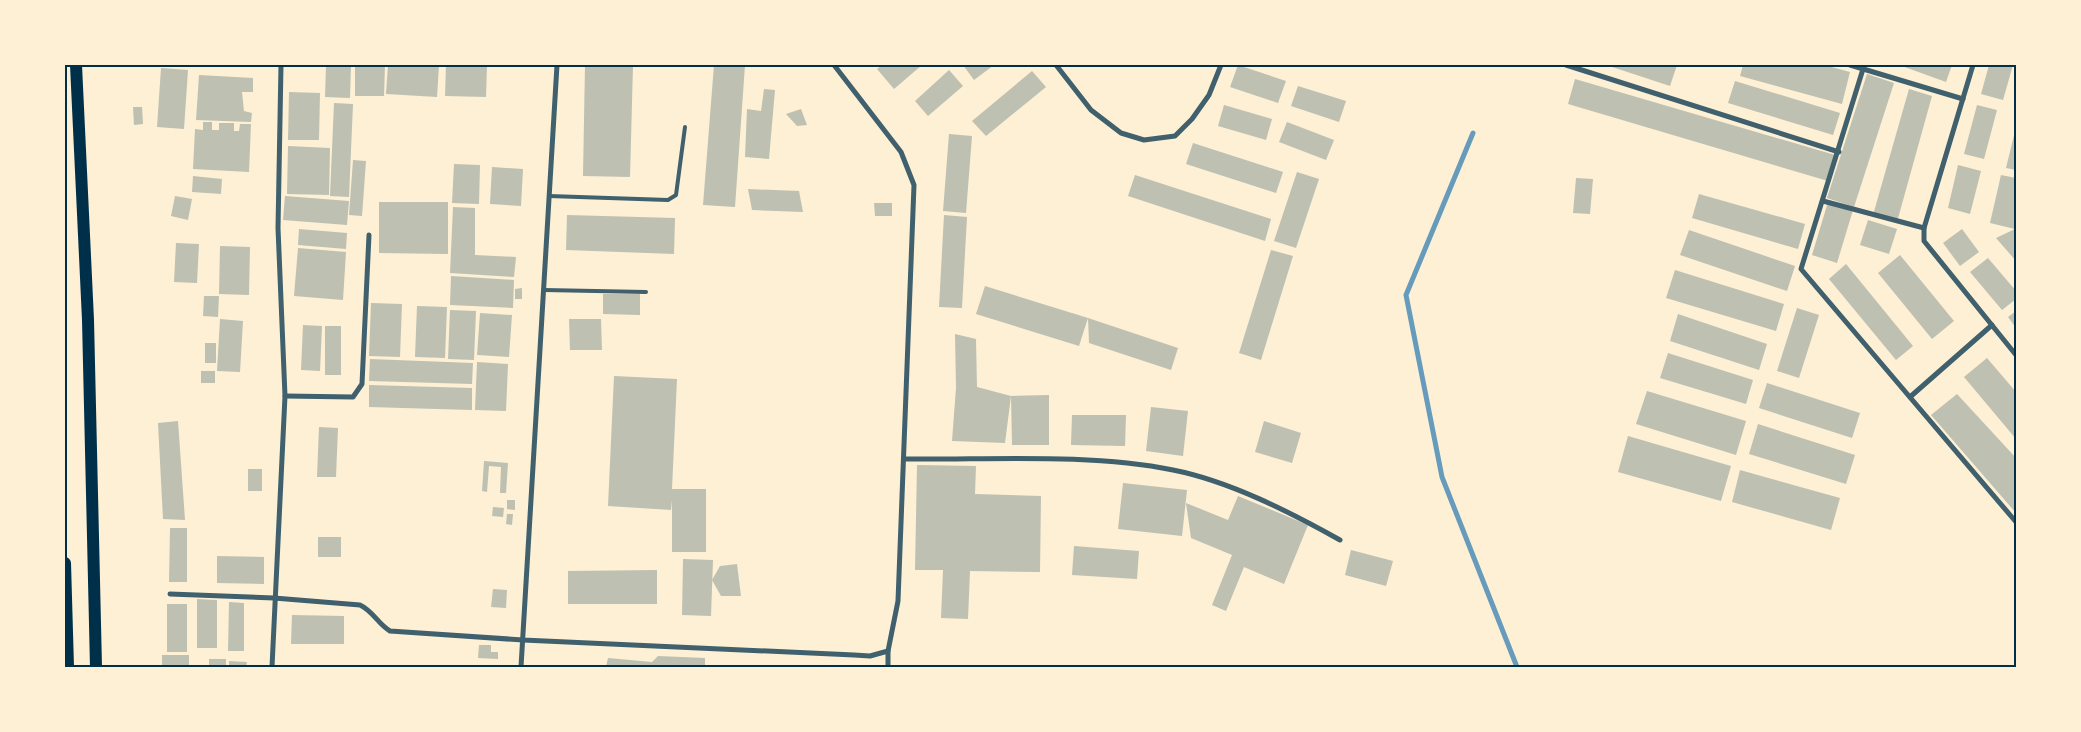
<svg xmlns="http://www.w3.org/2000/svg" width="2081" height="732" font-family="'IBM Plex Sans',sans-serif">
  <rect width="100%" height="100%" fill="#fdf0d5"/>
  <g fill="none" stroke-linecap="round" stroke-linejoin="round">
    <!-- stream -->
    <polyline stroke="#669bbc" stroke-width="5" points="1473,133 1406,295 1442,477 1517,667"/>
  </g>
  <!-- building -->
  <g fill="#bec0b2">
    <polygon points="326,65 351,65 350,98 325,97"/>
    <polygon points="355,65 385,65 384,96 355,96"/>
    <polygon points="388,65 439,65 437,97 386,94"/>
    <polygon points="446,65 487,65 486,97 445,96"/>
    <polygon points="585,65 633,65 630,177 583,176"/>
    <polygon points="714,65 745,65 735,207 703,205"/>
    <polygon points="882,65 922,65 894,89 877,69"/>
    <polygon points="963,65 994,65 974,80"/>
    <polygon points="1238,65 1286,81 1278,103 1230,87"/>
    <polygon points="1606,65 1677,65 1670,86"/>
    <polygon points="1743,65 1824,65 1850,72 1842,104 1740,76"/>
    <polygon points="1899,65 1952,65 1946,82"/>
    <polygon points="1989,65 2013,65 2003,100 1981,94"/>
    <polygon points="161,68 188,70 184,129 157,127"/>
    <polygon points="949,70 963,86 928,116 915,101"/>
    <polygon points="1032,71 1046,87 986,136 972,121"/>
    <polygon points="1867,74 1894,83 1854,207 1827,198"/>
    <polygon points="199,75 253,78 253,92 242,92 244,111 252,113 251,122 196,120"/>
    <polygon points="1575,79 1835,155 1828,181 1568,104"/>
    <polygon points="1735,81 1840,113 1833,135 1728,103"/>
    <polygon points="1298,86 1346,101 1339,122 1291,106"/>
    <polygon points="764,89 775,90 769,159 745,157 747,109 761,111"/>
    <polygon points="1909,89 1932,96 1897,222 1873,215"/>
    <polygon points="289,92 320,93 319,140 288,140"/>
    <polygon points="334,103 353,104 349,197 330,196"/>
    <polygon points="1224,105 1272,119 1266,140 1218,126"/>
    <polygon points="1977,105 1997,110 1984,159 1964,154"/>
    <polygon points="133,107 142,107 143,124 134,125"/>
    <polygon points="801,109 807,125 797,126 786,114"/>
    <polygon points="203,122 212,122 212,130 219,130 219,123 234,123 234,131 239,131 240,124 251,124 249,172 193,169 195,129 203,130"/>
    <polygon points="1287,122 1334,140 1326,160 1279,142"/>
    <polygon points="2016,127 2016,170 2006,168"/>
    <polygon points="949,134 972,136 966,213 943,211"/>
    <polygon points="1193,143 1283,172 1276,193 1186,164"/>
    <polygon points="288,146 330,148 329,195 287,194"/>
    <polygon points="353,160 366,161 362,216 349,215"/>
    <polygon points="454,164 480,165 479,204 452,203"/>
    <polygon points="1958,165 1981,171 1970,214 1948,208"/>
    <polygon points="492,167 523,169 521,206 490,204"/>
    <polygon points="1297,172 1319,179 1296,248 1274,241"/>
    <polygon points="1135,175 1271,219 1265,241 1128,196"/>
    <polygon points="2001,175 2016,178 2015,229 1990,223"/>
    <polygon points="193,176 222,179 221,194 192,192"/>
    <polygon points="1576,178 1593,179 1590,214 1573,213"/>
    <polygon points="748,189 799,191 803,212 752,210"/>
    <polygon points="1699,194 1805,224 1798,249 1692,218"/>
    <polygon points="175,196 192,199 188,220 171,216"/>
    <polygon points="285,196 349,201 347,225 283,220"/>
    <polygon points="379,202 448,202 448,254 379,253"/>
    <polygon points="1828,202 1853,210 1837,263 1812,255"/>
    <polygon points="874,203 892,203 892,216 875,216"/>
    <polygon points="453,207 475,208 475,255 516,257 514,277 450,273"/>
    <polygon points="567,215 675,218 674,254 566,250"/>
    <polygon points="944,215 967,217 962,308 939,307"/>
    <polygon points="1868,220 1897,229 1889,254 1860,245"/>
    <polygon points="299,229 347,233 346,249 298,245"/>
    <polygon points="1962,229 1979,252 1960,266 1943,243"/>
    <polygon points="2015,229 2016,230 2016,261 1996,238"/>
    <polygon points="1689,230 1795,266 1787,291 1680,255"/>
    <polygon points="176,243 199,244 197,283 174,282"/>
    <polygon points="220,246 250,247 249,295 219,294"/>
    <polygon points="298,248 346,252 343,300 294,296"/>
    <polygon points="1271,250 1293,256 1261,360 1239,353"/>
    <polygon points="1900,255 1954,321 1932,339 1878,273"/>
    <polygon points="1988,258 2016,291 2016,299 2002,310 1970,272"/>
    <polygon points="1846,264 1913,346 1896,360 1829,279"/>
    <polygon points="1675,270 1784,304 1776,331 1666,298"/>
    <polygon points="451,276 514,280 513,308 450,305"/>
    <polygon points="985,286 1088,318 1079,346 976,314"/>
    <polygon points="522,288 522,299 515,299 515,289"/>
    <polygon points="603,294 640,294 640,315 603,314"/>
    <polygon points="204,296 219,296 218,317 203,316"/>
    <polygon points="371,303 402,304 400,357 369,356"/>
    <polygon points="417,306 447,307 445,358 415,357"/>
    <polygon points="1797,308 1819,315 1799,378 1777,371"/>
    <polygon points="450,310 476,311 474,360 448,359"/>
    <polygon points="2016,311 2016,328 2008,317"/>
    <polygon points="480,313 512,315 509,357 477,355"/>
    <polygon points="1678,314 1767,344 1759,370 1670,341"/>
    <polygon points="1088,318 1178,348 1171,370 1089,343"/>
    <polygon points="220,319 243,321 240,372 217,371"/>
    <polygon points="569,319 601,319 602,350 570,350"/>
    <polygon points="303,325 322,326 320,371 301,370"/>
    <rect x="325" y="326" width="16" height="49"/>
    <polygon points="955,334 976,339 977,387 1011,396 1005,443 952,441 956,388"/>
    <rect x="205" y="343" width="11" height="20"/>
    <polygon points="1668,353 1753,380 1746,404 1660,378"/>
    <polygon points="1987,358 2016,392 2016,439 1964,377"/>
    <polygon points="370,359 473,363 472,384 369,381"/>
    <polygon points="477,362 508,364 506,411 475,410"/>
    <rect x="201" y="371" width="14" height="12"/>
    <polygon points="614,376 677,379 672,489 706,489 706,552 672,552 672,500 671,510 608,506"/>
    <polygon points="1767,383 1860,413 1852,438 1759,408"/>
    <polygon points="369,385 472,388 472,410 369,407"/>
    <polygon points="1647,391 1746,421 1736,455 1636,424"/>
    <polygon points="1957,394 2016,458 2016,513 1931,415"/>
    <polygon points="1049,395 1049,445 1012,445 1011,396"/>
    <polygon points="1151,407 1188,411 1183,456 1146,451"/>
    <polygon points="1072,415 1126,415 1125,446 1071,445"/>
    <polygon points="178,421 185,520 163,519 158,423"/>
    <polygon points="1264,421 1301,433 1292,463 1255,452"/>
    <polygon points="1758,424 1855,455 1846,484 1749,454"/>
    <polygon points="319,427 338,428 336,477 317,477"/>
    <polygon points="1628,436 1731,466 1721,501 1618,472"/>
    <polygon points="484,461 508,463 506,493 500,493 501,467 489,466 487,492 482,491"/>
    <polygon points="917,465 976,466 975,494 1041,496 1040,572 970,571 968,619 941,618 943,570 915,570"/>
    <rect x="248" y="469" width="14" height="22"/>
    <polygon points="1740,470 1840,498 1831,530 1732,502"/>
    <polygon points="1123,483 1187,490 1182,536 1118,529"/>
    <polygon points="1238,496 1308,525 1284,584 1244,567 1226,611 1212,605 1232,555 1191,538 1186,503 1228,520"/>
    <polygon points="507,500 515,500 515,510 507,509"/>
    <polygon points="493,507 504,508 503,517 492,516"/>
    <polygon points="507,514 513,514 512,525 506,524"/>
    <polygon points="170,528 187,528 187,582 169,582"/>
    <rect x="318" y="537" width="23" height="20"/>
    <polygon points="1074,546 1139,551 1137,579 1072,575"/>
    <polygon points="1351,550 1393,561 1386,586 1345,575"/>
    <polygon points="217,556 264,557 264,584 217,583"/>
    <polygon points="683,559 713,560 711,616 682,615"/>
    <polygon points="737,564 741,596 721,596 712,580 720,566"/>
    <polygon points="657,570 657,604 568,604 568,571"/>
    <polygon points="493,589 507,590 506,608 491,607"/>
    <polygon points="197,599 217,600 217,648 197,648"/>
    <polygon points="229,602 244,603 244,651 228,651"/>
    <rect x="167" y="604" width="20" height="48"/>
    <polygon points="292,615 344,616 344,644 291,644"/>
    <polygon points="479,645 491,645 491,652 498,652 498,659 478,658"/>
    <rect x="162" y="655" width="27" height="12"/>
    <polygon points="658,656 705,658 705,667 606,667 608,658 652,662"/>
    <rect x="209" y="659" width="17" height="8"/>
    <polygon points="229,661 247,662 246,667 229,667"/>
  </g>
  <g fill="none" stroke-linecap="round" stroke-linejoin="round">
    <!-- service -->
    <g stroke="#3f606c" stroke-width="4">
      <polyline points="549,196 668,200 676,195 685,127"/>
      <polyline points="544,290 646,292"/>
    </g>
    <!-- minor -->
    <g stroke="#3f606c" stroke-width="5">
      <polyline points="1056,65 1091,110 1121,133 1144,140 1175,136 1192,119 1209,95 1221,65"/>
      <polyline points="1566,65 1839,152"/>
      <polyline points="1850,65 1963,99"/>
      <polyline points="1973,65 1924,228 1924,241 2016,355"/>
      <polyline points="1863,69 1801,269 2016,522"/>
      <polyline points="1823,201 1924,228"/>
      <polyline points="285,396 353,397 362,384 369,235"/>
      <polyline points="1910,397 1992,325"/>
      <path d="M904,459C990,460 1089,453 1173,470C1229,481 1290,512 1340,540"/>
      <path d="M170,594L274,598L360,605C373,611 378,624 390,631L523,640L854,655L870,656L888,651L898,601L914,185L901,152L834,65"/>
      <polyline points="272,667 285,396 278,228 281,65"/>
      <polyline points="521,667 557,65"/>
      <polyline points="888,667 888,651"/>
    </g>
    <!-- primary -->
    <g stroke="#003049" stroke-width="12">
      <polyline points="76,65 88,320 96,667"/>
      <polyline points="65,563 68,667"/>
    </g>
  </g>
  <!-- border -->
  <rect width="2081" height="732" fill="none" stroke="#fdf0d5" stroke-width="132"/>
  <rect x="66" y="66" width="1949" height="600" fill="none" stroke="#003049" stroke-width="2"/>
</svg>
